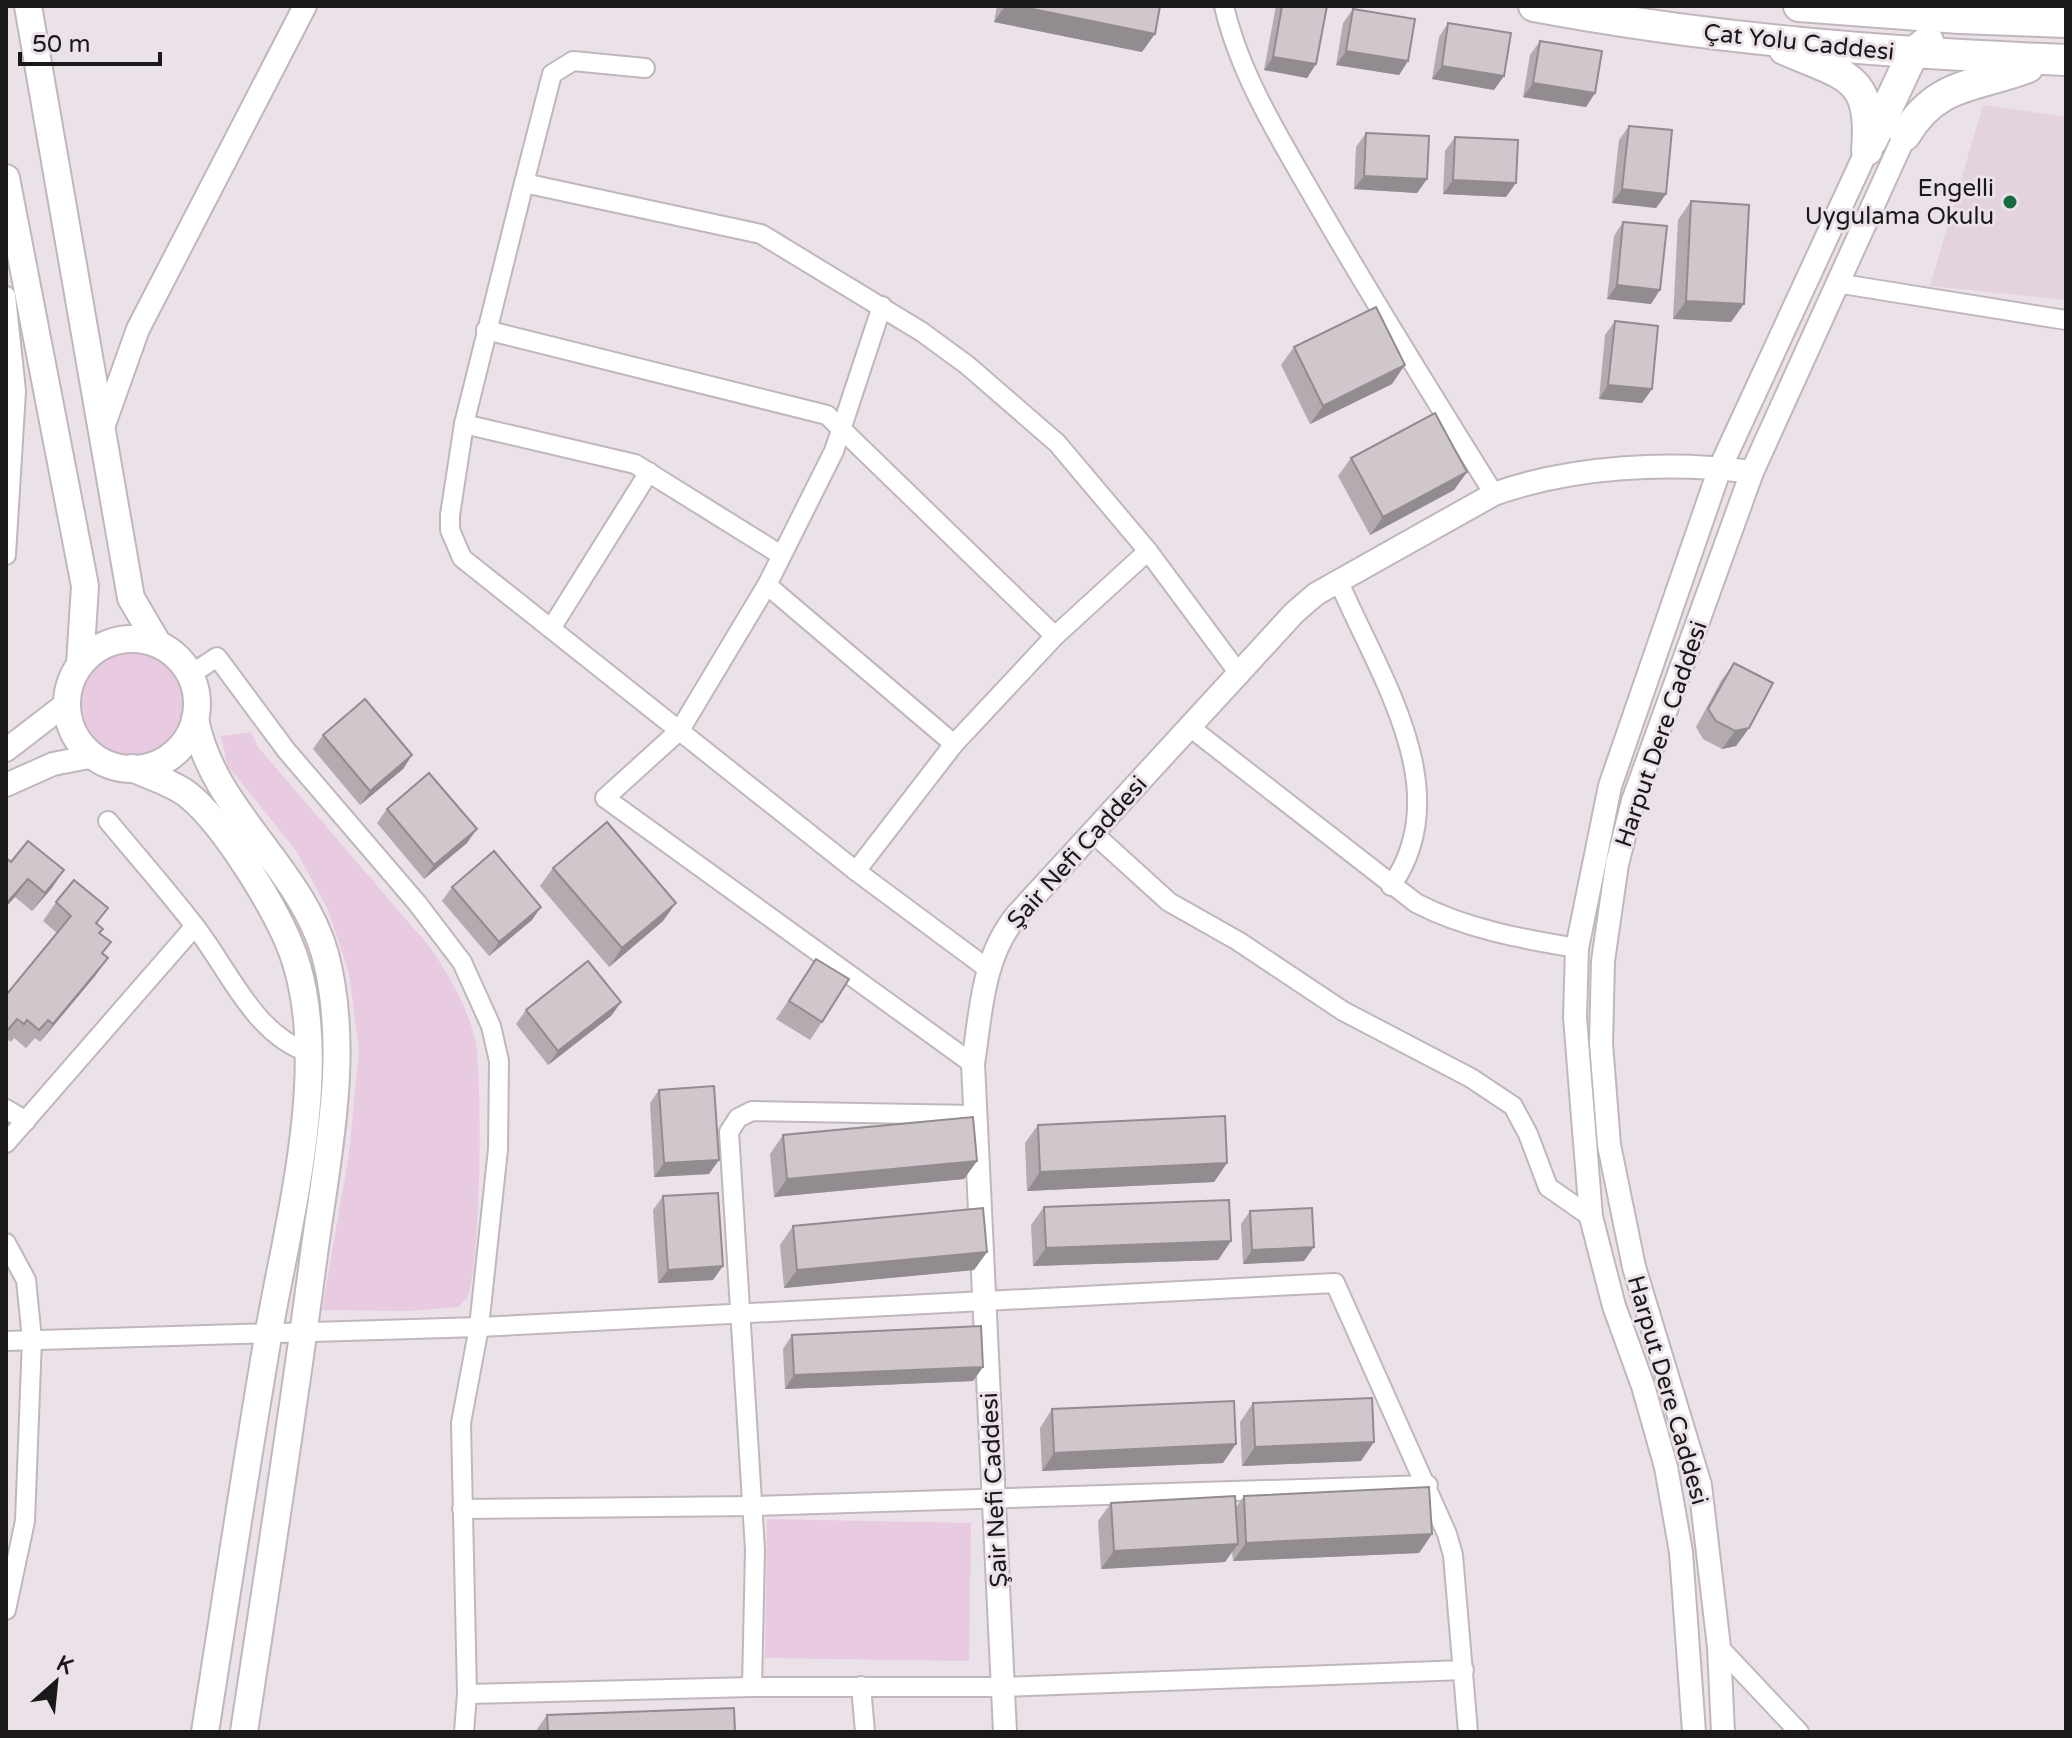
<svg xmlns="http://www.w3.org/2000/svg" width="2072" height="1738" font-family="'Varela Round',sans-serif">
  <rect width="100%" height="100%" fill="#ebe1e8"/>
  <!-- built -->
  <polygon fill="#e3d3df" points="1983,105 2066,117 2066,300 1930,286"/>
  <!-- green -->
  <g fill="#e8cbe0">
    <circle cx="134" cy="701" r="54"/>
    <path d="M251,732L258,747L429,946C448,974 467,1005 475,1039C483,1073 481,1269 467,1298C465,1301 461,1304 458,1307L409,1311L322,1310L349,1154L359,1050L349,973L328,910L297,852L227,765L221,736Z"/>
    <polygon points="767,1519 971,1523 969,1661 765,1658"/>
  </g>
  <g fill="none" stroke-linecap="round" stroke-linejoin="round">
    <!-- minor casing -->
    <g stroke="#c0b7bd" stroke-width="22">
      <g id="minor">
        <path d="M1224,6C1240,76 1282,142 1317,203C1374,302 1434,398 1494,494"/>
        <polyline points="524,183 552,74 573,61 645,68"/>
        <polyline points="1836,283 2066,320"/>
        <polyline points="6,296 16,391 6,555"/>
        <polyline points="882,306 834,451 767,585 680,730 605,798 973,1064"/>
        <polyline points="486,330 827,415 1055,636"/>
        <polyline points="464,424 635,464 781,555"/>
        <path d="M1339,582C1378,674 1459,791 1391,886"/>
        <polyline points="767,585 954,744 1055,636 1148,551"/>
        <polyline points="552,627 649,472"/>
        <polyline points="190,675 217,657 286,750 417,903 462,962 491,1026 499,1061 498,1149 479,1327 461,1423 467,1694 464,1732"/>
        <path d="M1191,728L1416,903C1466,929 1522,939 1577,948"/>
        <path d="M108,821C137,856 167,890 194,925C228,968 253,1033 307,1052"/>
        <polyline points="1094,834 1169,902 1238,941 1343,1011 1471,1078 1513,1106 1528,1134 1548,1187 1591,1217"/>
        <polyline points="856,871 954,744"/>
        <polyline points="988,969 856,871 462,558 450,530 450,515 464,424 524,183 761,234 922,332 967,365 1057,443 1148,551 1240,675"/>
        <polyline points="6,1109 26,1121"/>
        <polyline points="6,1143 195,926"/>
        <polyline points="6,1243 26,1280 32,1339 25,1521 6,1610"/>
        <polyline points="6,1341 479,1327 1335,1283 1447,1534 1453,1555 1468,1732"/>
        <polyline points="462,1509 753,1506 1428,1485"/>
        <polyline points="1719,1647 1799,1732"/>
        <polyline points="861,1686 865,1732"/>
        <polyline points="752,1687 755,1550 729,1132 738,1118 752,1111 974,1115"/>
        <polyline points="467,1694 752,1687 1003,1687 1464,1670"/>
      </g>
    </g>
    <!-- tertiary casing -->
    <g stroke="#c0b7bd" stroke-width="26">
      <g id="tertiary">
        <polyline points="102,430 138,329 305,6"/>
        <polyline points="6,750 67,703"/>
        <polyline points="6,785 53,764 94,756"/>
        <path d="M1005,1732L973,1064C981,1012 982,957 1017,915L1294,613L1316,594L1494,494C1572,466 1670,461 1752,472"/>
        <polyline points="1694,1732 1681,1552 1666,1467 1643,1386 1614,1306 1591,1217 1575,1017 1577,948 1610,786 1720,468 1867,150"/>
        <polyline points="1723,1732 1719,1647 1700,1485 1634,1267 1609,1145 1601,1043 1603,961 1617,864 1633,801 1752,472 1905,135"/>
      </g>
    </g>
    <!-- secondary casing -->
    <g stroke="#c0b7bd" stroke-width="30">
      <g id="secondary">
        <polyline points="28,6 131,598 158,644"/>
        <polyline points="6,178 85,586 80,664"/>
        <circle cx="132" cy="704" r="65"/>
        <path d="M195,719C212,810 300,866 325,954C351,1051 327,1157 314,1254C293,1414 268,1573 244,1732"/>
        <path d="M132,768C149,776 173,783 187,794C225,824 284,919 297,966C329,1074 288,1223 269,1331C246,1465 226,1599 205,1732"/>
      </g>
    </g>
    <!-- trunk casing -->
    <g stroke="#c0b7bd" stroke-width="34">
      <g id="trunk">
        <path d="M1534,6C1709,39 1888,53 2066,60"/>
        <polyline points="1799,6 1959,18 2066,22"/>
        <path d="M1784,49C1844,76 1874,74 1867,150"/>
        <path d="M1905,135C1937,81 1977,87 2028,67"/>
        <polyline points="1872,140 1913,53 1928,41"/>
      </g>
    </g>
    <!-- minor -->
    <use href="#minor" stroke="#fff" stroke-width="18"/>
    <!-- tertiary -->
    <use href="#tertiary" stroke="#fff" stroke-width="22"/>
    <!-- secondary -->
    <use href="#secondary" stroke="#fff" stroke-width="26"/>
    <!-- trunk -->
    <use href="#trunk" stroke="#fff" stroke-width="30"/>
  </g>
  <!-- wall -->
  <g fill="#b3abb0">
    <polygon points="997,6 1160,6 1142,52 994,22"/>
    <polygon points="1276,6 1327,6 1316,64 1307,78 1264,70"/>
    <polygon points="1353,9 1408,61 1399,75 1336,65 1343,23"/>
    <polygon points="1448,23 1494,90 1432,79 1439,37"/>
    <polygon points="1540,41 1595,93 1586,107 1523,97 1530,55"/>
    <polygon points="1629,126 1666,194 1656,208 1612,203 1619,140"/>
    <polygon points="1366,133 1427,179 1417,193 1354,189 1356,147"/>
    <polygon points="1455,137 1506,197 1443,194 1445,151"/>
    <polygon points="1691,201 1731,322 1673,319 1678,220"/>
    <polygon points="1623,222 1651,304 1607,299 1614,236"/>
    <polygon points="1615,321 1652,389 1642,403 1599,399 1605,335"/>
    <polygon points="1294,347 1392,384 1310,424 1281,365"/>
    <polygon points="1351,458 1467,472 1454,490 1370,535 1338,476"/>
    <polygon points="1734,663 1749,728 1736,746 1722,749 1703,739 1696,727 1721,681"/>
    <polygon points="323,735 412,755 403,769 360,805 313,749"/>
    <polygon points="387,809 467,843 424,879 377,823"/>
    <polygon points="11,862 64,870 51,889 32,911 15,897"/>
    <polygon points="553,868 663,921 609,967 540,886"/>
    <polygon points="452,887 532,920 489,956 442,901"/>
    <polygon points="56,902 108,908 97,924 103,953 108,958 95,976 40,1042 35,1038 26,1048 14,1038 11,1042 6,1038 6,995 57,933 43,921"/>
    <polygon points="816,959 822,1022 810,1040 776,1019"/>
    <polygon points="621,1002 611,1016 548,1065 516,1024 526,1010"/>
    <polygon points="659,1090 709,1174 654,1177 650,1103"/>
    <polygon points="1038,1125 1227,1163 1214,1182 1027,1191 1025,1143"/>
    <polygon points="783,1135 977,1161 964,1179 774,1197 770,1154"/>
    <polygon points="663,1196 713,1280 658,1283 653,1210"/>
    <polygon points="1044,1207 1231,1241 1218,1260 1033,1266 1031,1225"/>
    <polygon points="1250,1211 1304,1261 1243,1264 1241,1224"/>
    <polygon points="793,1226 987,1252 974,1270 784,1288 780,1245"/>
    <polygon points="792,1335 983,1367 973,1381 785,1389 783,1349"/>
    <polygon points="1253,1403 1361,1461 1242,1466 1240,1422"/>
    <polygon points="1052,1409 1223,1463 1042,1471 1040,1428"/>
    <polygon points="1244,1496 1432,1534 1419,1553 1233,1561 1232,1551 1225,1562 1101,1569 1098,1521 1111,1503 1236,1507"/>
    <polygon points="547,1715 735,1732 535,1732"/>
  </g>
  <!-- shaded-wall -->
  <g fill="#928b90">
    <polygon points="1005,6 1018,6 1155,34 1142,52 994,22"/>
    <polygon points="1346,51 1408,61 1399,75 1336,65"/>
    <polygon points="1273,57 1316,64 1307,78 1264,70"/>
    <polygon points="1442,66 1504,76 1494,90 1432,79"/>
    <polygon points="1533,83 1595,93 1586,107 1523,97"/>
    <polygon points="1364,176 1427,179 1417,193 1354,189"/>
    <polygon points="1453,180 1516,183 1506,197 1443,194"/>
    <polygon points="1622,189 1666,194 1656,208 1612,203"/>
    <polygon points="1617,285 1660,290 1651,304 1607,299"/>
    <polygon points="1686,301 1744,304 1731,322 1673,319"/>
    <polygon points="1405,365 1392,384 1310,424 1323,406"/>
    <polygon points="1608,385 1652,389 1642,403 1599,399"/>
    <polygon points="1467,472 1454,490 1370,535 1383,517"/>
    <polygon points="1749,728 1736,746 1722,749 1735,731"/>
    <polygon points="412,755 403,769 360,805 370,791"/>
    <polygon points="477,829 467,843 424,879 434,865"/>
    <polygon points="64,870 51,889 32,911 45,893"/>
    <polygon points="28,879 15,897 6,907 6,904"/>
    <polygon points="676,903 663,921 609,967 622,948"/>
    <polygon points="541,907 532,920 489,956 499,942"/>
    <polygon points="108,958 95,976 40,1042 53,1024"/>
    <polygon points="621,1002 611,1016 548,1065 558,1051"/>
    <polygon points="719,1160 709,1174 654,1177 664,1163"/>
    <polygon points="977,1161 964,1179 774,1197 787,1179"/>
    <polygon points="1227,1163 1214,1182 1027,1191 1040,1172"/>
    <polygon points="1231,1241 1218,1260 1033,1266 1046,1248"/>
    <polygon points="1314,1247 1304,1261 1243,1264 1252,1250"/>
    <polygon points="987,1252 974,1270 784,1288 797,1270"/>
    <polygon points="723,1266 713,1280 658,1283 668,1270"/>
    <polygon points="983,1367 973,1381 785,1389 794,1375"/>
    <polygon points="1374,1442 1361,1461 1242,1466 1255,1447"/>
    <polygon points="1236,1444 1223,1463 1042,1471 1054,1453"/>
    <polygon points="1432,1534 1419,1553 1233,1561 1246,1543"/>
    <polygon points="1238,1544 1225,1562 1101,1569 1114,1551"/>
  </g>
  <!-- building -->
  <g fill="#d0c7cd" stroke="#928b90" stroke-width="2">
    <polygon points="1018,6 1160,6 1155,34"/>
    <polygon points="1282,6 1327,6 1316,64 1273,57"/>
    <polygon points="1353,9 1415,19 1408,61 1346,51"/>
    <polygon points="1448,23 1511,33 1504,76 1442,66"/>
    <polygon points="1540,41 1602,51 1595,93 1533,83"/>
    <polygon points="1629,126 1672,130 1666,194 1622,189"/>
    <polygon points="1366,133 1429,136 1427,179 1364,176"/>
    <polygon points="1455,137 1518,140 1516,183 1453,180"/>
    <polygon points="1691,201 1749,205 1744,304 1686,301"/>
    <polygon points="1623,222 1667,226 1660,290 1617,285"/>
    <polygon points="1376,307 1405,365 1323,406 1294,347"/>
    <polygon points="1615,321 1658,326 1652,389 1608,385"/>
    <polygon points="1435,413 1467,472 1383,517 1351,458"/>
    <polygon points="1734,663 1773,683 1749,728 1735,731 1716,721 1708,709"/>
    <polygon points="365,699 412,755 370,791 323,735"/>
    <polygon points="429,773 477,829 434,865 387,809"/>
    <polygon points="607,822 676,903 622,948 553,868"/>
    <polygon points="28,841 64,870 45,893 28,879 6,904 6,858 11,862"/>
    <polygon points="494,851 541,907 499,942 452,887"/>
    <polygon points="74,880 108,908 96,923 103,929 99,933 111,942 102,953 108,958 53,1024 48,1020 39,1030 27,1020 24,1024 17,1019 6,1032 6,995 71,916 56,902"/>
    <polygon points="816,959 849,979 822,1022 789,1001"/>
    <polygon points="588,961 621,1002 558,1051 526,1010"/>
    <polygon points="714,1086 719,1160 664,1163 659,1090"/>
    <polygon points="1225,1116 1227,1163 1040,1172 1038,1125"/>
    <polygon points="973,1117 977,1161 787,1179 783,1135"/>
    <polygon points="718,1193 723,1266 668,1270 663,1196"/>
    <polygon points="1229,1200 1231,1241 1046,1248 1044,1207"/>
    <polygon points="983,1208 987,1252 797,1270 793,1226"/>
    <polygon points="1312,1208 1314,1247 1252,1250 1250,1211"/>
    <polygon points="981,1326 983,1367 794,1375 792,1335"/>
    <polygon points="1372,1398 1374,1442 1255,1447 1253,1403"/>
    <polygon points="1234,1401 1236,1444 1054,1453 1052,1409"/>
    <polygon points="1429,1487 1432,1534 1246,1543 1244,1496"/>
    <polygon points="1235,1496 1238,1544 1114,1551 1111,1503"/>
    <polygon points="734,1708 735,1732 548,1732 547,1715"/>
  </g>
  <!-- markers -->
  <circle fill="#166d3f" stroke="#ebe1e8" stroke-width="3" cx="2010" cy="202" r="8"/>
  <g text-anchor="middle" stroke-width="6" stroke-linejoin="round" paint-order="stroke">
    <!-- street labels -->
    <g font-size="24" fill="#1b181a" stroke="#ebe1e8">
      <text transform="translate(1799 42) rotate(6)" y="8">Çat Yolu Caddesi</text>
      <text transform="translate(1661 734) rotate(-71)" y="8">Harput Dere Caddesi</text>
      <text transform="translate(1077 852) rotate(-48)" y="8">Şair Nefi Caddesi</text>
      <text transform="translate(1668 1390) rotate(74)" y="8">Harput Dere Caddesi</text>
      <text transform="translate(994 1490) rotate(-93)" y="8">Şair Nefi Caddesi</text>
    </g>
    <!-- poi labels -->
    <g font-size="24" fill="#1b181a" stroke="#ebe1e8" text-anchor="end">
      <text x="1994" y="196">Engelli<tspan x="1994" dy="28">Uygulama Okulu</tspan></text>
    </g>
  </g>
  <!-- border -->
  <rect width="2072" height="1738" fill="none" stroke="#1b181a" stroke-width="16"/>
  <!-- north arrow -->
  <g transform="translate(56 1682) rotate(27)" stroke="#ebe1e8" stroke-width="6" paint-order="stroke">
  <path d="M0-6L14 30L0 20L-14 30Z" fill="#1b181a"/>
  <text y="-12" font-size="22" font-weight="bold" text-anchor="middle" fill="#1b181a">K</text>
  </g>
  <!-- scale -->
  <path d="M20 52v12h140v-12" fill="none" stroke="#1b181a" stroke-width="4"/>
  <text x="32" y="52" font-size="24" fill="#1b181a" stroke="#ebe1e8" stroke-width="6" paint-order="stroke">50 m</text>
</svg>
